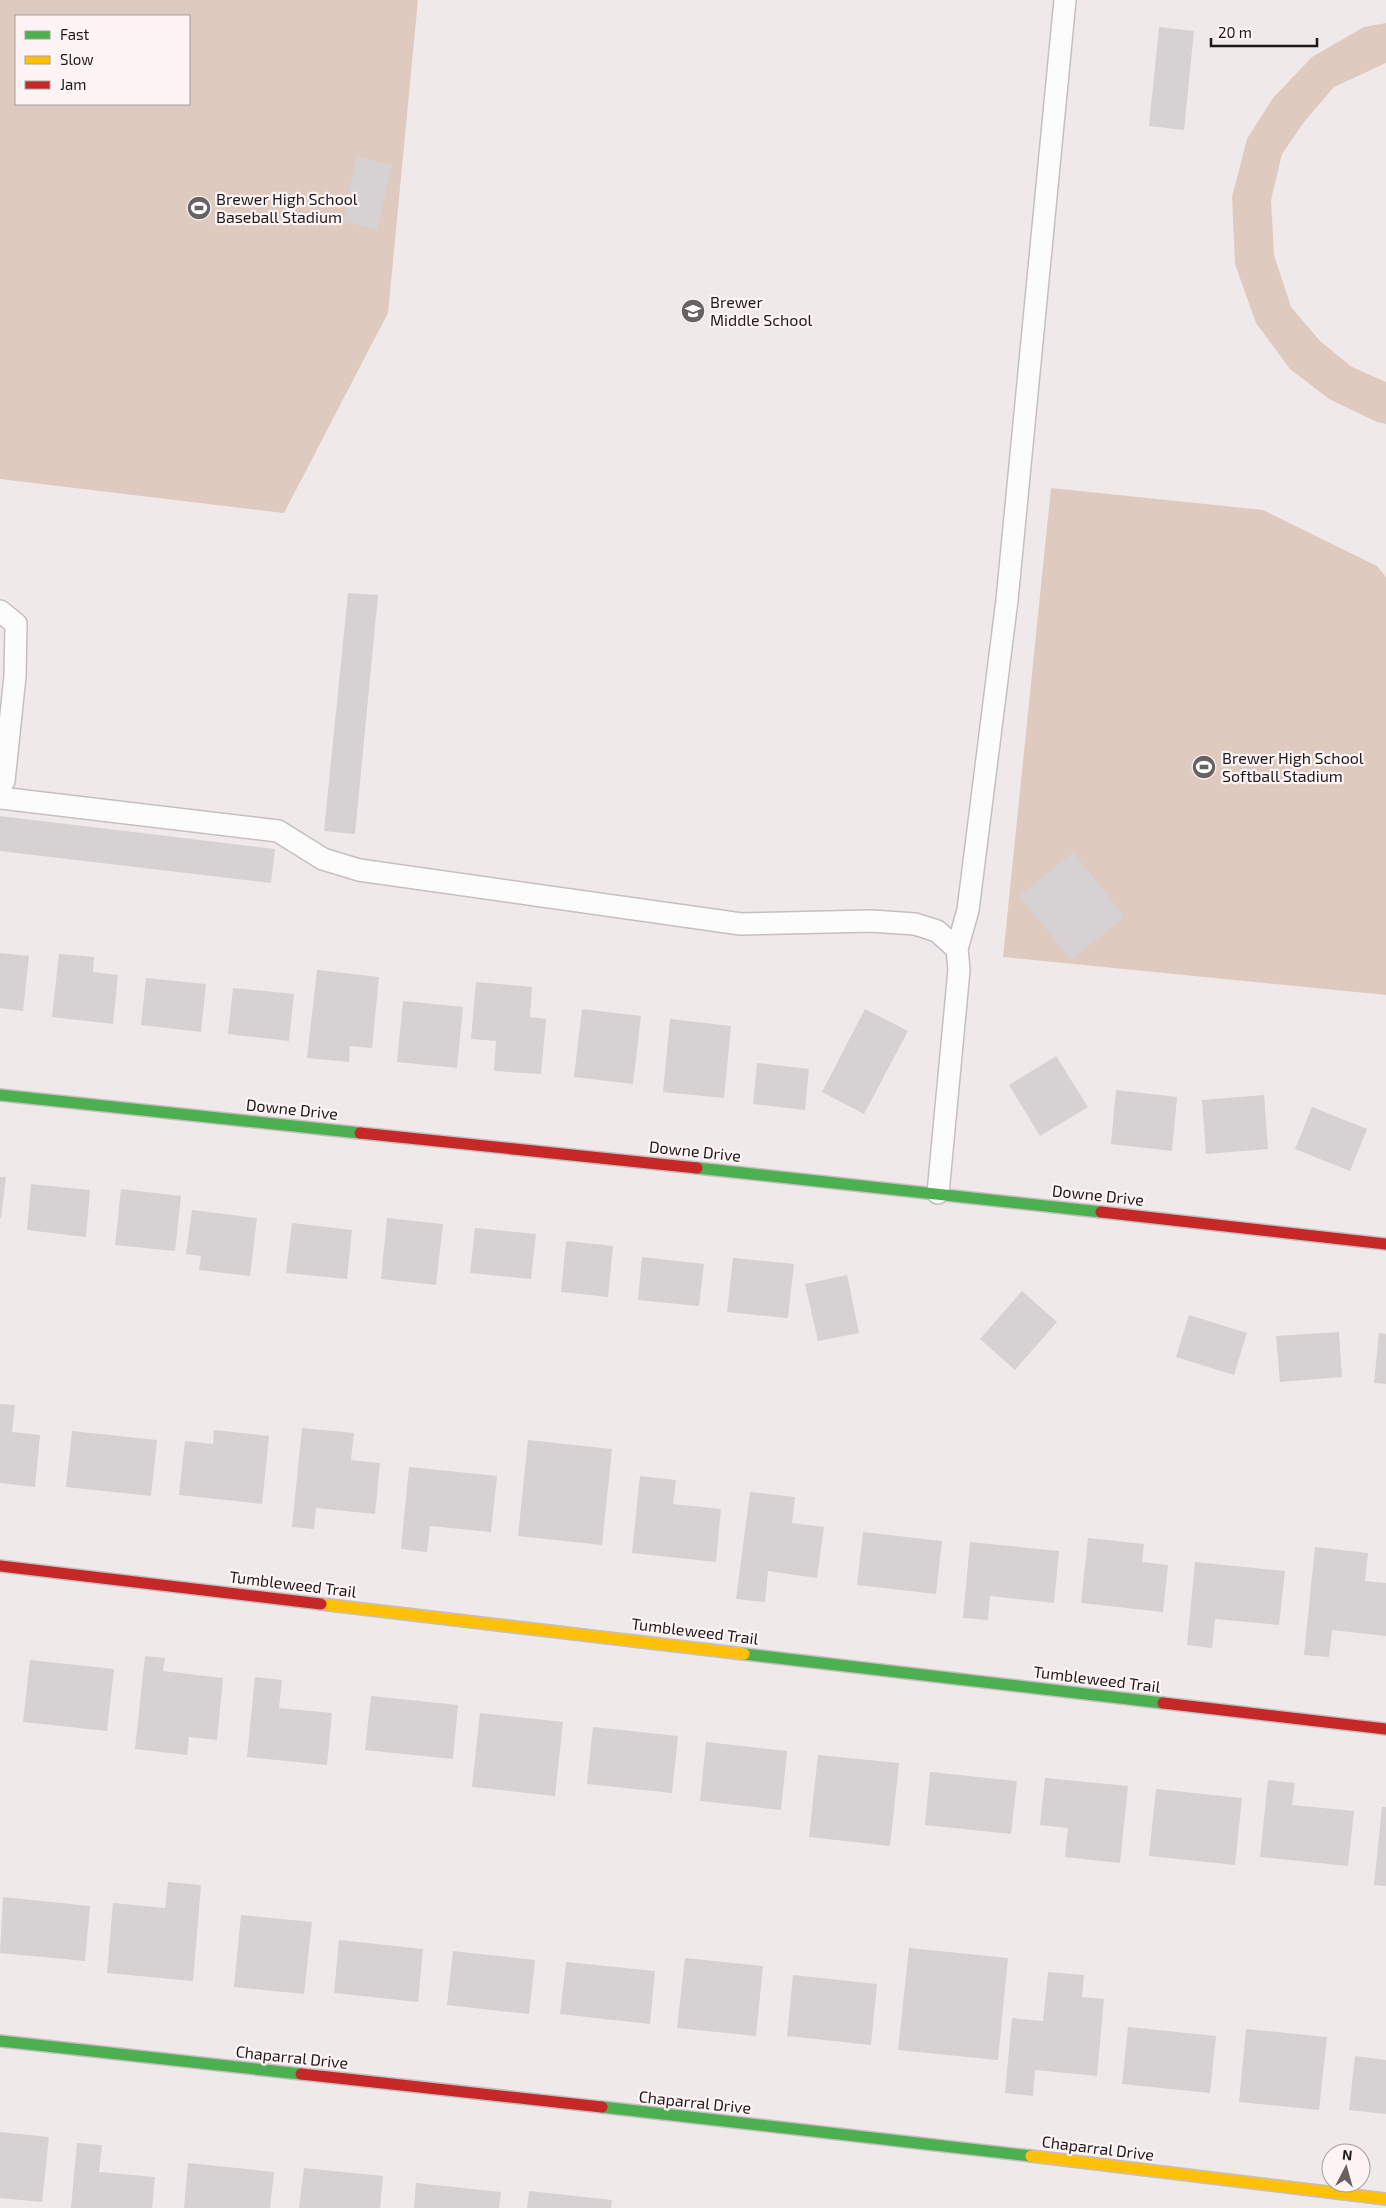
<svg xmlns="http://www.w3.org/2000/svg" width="1386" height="2208" font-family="'Exo 2',sans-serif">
  <rect width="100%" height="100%" fill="#f0e9ea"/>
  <!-- green -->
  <g fill="#dfcac0" fill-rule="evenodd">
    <path d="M0,0H418L388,313L284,513L0,479ZM16,16H189V104H16Z"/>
    <polygon points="1386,23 1386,63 1334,87 1304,122 1282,154 1271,200 1274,255 1291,307 1321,342 1352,367 1386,382 1386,424 1377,422 1329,399 1290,369 1256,323 1235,264 1232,197 1247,139 1273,98 1312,57 1364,27"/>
    <polygon points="1051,488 1263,510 1377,566 1386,577 1386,995 1003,957"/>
  </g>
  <!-- building -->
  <g fill="#d6d1d2">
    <polygon points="1159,27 1194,31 1184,130 1149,126"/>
    <polygon points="356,157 392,165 377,229 343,222"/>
    <polygon points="348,593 378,595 355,834 324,831"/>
    <polygon points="0,816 275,849 271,883 0,851"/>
    <polygon points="1073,852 1125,917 1071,960 1019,896"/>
    <polygon points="0,953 29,956 23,1011 0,1008"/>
    <polygon points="59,954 94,957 93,972 118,975 113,1024 52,1017"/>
    <polygon points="317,970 379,977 372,1048 350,1046 349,1062 307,1058"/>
    <polygon points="146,978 206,984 201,1032 141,1025"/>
    <polygon points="476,982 532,987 530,1017 546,1019 541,1074 494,1071 496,1041 471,1039"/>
    <polygon points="233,988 294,994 289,1041 228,1034"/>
    <polygon points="403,1001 463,1007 457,1068 397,1062"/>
    <polygon points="582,1009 641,1016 633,1084 574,1077"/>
    <polygon points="865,1009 908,1031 864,1114 822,1092"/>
    <polygon points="670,1019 731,1026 724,1098 663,1092"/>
    <polygon points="1056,1056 1088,1107 1040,1136 1009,1085"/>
    <polygon points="757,1063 809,1069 805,1110 753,1104"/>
    <polygon points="1116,1090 1177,1097 1172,1151 1111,1144"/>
    <polygon points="1264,1095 1268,1149 1206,1154 1202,1100"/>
    <polygon points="1312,1107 1367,1129 1350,1171 1295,1149"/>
    <polygon points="0,1177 6,1177 1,1218 0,1218"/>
    <polygon points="31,1184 90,1190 86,1237 27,1230"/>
    <polygon points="121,1189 181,1196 175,1251 115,1245"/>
    <polygon points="192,1210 257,1218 250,1276 199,1270 201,1256 186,1254"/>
    <polygon points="387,1218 443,1224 436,1285 381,1279"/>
    <polygon points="292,1223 352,1230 347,1279 286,1273"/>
    <polygon points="475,1228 536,1234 531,1279 470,1273"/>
    <polygon points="566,1241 613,1246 608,1297 561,1292"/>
    <polygon points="642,1257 704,1264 699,1306 638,1300"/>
    <polygon points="733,1258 794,1264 788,1318 727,1312"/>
    <polygon points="847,1275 859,1333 818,1341 805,1284"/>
    <polygon points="1022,1291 1057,1322 1015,1370 980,1339"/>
    <polygon points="1189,1315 1247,1333 1234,1375 1176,1357"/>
    <polygon points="1339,1332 1342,1377 1280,1382 1276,1336"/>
    <polygon points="1379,1333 1386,1334 1386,1384 1374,1383"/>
    <polygon points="0,1404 15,1405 12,1432 40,1435 35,1487 0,1483"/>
    <polygon points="302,1428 354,1433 351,1460 380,1463 375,1514 316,1508 314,1529 292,1527"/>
    <polygon points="214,1430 269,1436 262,1504 179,1495 185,1441 213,1444"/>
    <polygon points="72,1431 157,1440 151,1496 66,1487"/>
    <polygon points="528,1440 612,1449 602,1545 518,1536"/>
    <polygon points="409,1467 497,1476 491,1532 430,1526 427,1552 401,1549"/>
    <polygon points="640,1476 676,1480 673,1504 721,1509 716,1562 632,1553"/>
    <polygon points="750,1492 795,1497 792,1523 824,1527 817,1578 768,1571 765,1602 736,1599"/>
    <polygon points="863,1532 942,1541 936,1594 857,1585"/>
    <polygon points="1088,1538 1144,1544 1142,1562 1168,1565 1163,1612 1081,1603"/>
    <polygon points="970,1542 1059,1551 1054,1603 990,1596 988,1620 963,1618"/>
    <polygon points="1315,1547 1368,1553 1365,1581 1386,1583 1386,1636 1332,1630 1329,1657 1304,1655"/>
    <polygon points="1195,1562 1285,1571 1279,1625 1215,1619 1212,1648 1187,1645"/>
    <polygon points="145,1656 165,1658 163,1671 223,1678 217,1740 189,1737 187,1755 135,1749"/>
    <polygon points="30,1660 114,1669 107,1731 23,1722"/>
    <polygon points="255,1677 282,1680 279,1708 332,1713 327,1765 247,1757"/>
    <polygon points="371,1696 458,1705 453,1759 365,1750"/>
    <polygon points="480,1713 563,1722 555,1796 472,1787"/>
    <polygon points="593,1727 678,1736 672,1793 587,1784"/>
    <polygon points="706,1742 787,1751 781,1810 700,1801"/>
    <polygon points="818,1755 899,1763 890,1846 809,1837"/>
    <polygon points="930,1772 1017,1781 1011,1834 925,1825"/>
    <polygon points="1045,1778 1128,1786 1120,1863 1065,1857 1068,1828 1040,1825"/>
    <polygon points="1268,1780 1295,1783 1292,1805 1354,1811 1348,1866 1260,1857"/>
    <polygon points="1156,1789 1242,1798 1235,1865 1149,1856"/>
    <polygon points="1382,1807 1386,1807 1386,1886 1374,1885"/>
    <polygon points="168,1882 201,1885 193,1981 107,1973 113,1903 165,1908"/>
    <polygon points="3,1897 90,1906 85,1961 0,1953"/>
    <polygon points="241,1915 312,1922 304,1994 234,1987"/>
    <polygon points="339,1940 423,1949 418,2002 334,1993"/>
    <polygon points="909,1948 1008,1958 998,2060 898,2050"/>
    <polygon points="453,1951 535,1960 529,2014 447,2005"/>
    <polygon points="685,1958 763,1966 756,2036 677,2028"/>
    <polygon points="566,1962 655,1971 650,2024 560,2014"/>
    <polygon points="1048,1972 1084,1975 1082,1997 1104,1999 1097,2076 1035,2070 1033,2096 1005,2093 1012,2018 1043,2021"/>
    <polygon points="793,1975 877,1984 871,2045 787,2036"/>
    <polygon points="1128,2027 1216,2036 1210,2093 1122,2084"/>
    <polygon points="1246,2029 1327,2037 1319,2110 1239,2102"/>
    <polygon points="1355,2056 1386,2060 1386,2114 1349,2110"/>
    <polygon points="0,2132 49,2137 42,2202 0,2198"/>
    <polygon points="77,2143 102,2145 99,2172 155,2177 152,2208 71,2208"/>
    <polygon points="188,2163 274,2172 270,2208 184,2208"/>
    <polygon points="304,2168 383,2176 380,2208 299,2208"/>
    <polygon points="416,2183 501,2192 499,2208 414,2208"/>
    <polygon points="529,2191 612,2200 611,2208 527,2208"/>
  </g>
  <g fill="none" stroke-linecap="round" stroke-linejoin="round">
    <!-- lane casing -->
    <g stroke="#c5bfc0" stroke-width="24">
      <g id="lane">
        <polyline points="0,611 16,624 15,676 4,781 0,786"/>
        <polyline points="0,798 278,831 323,859 359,870 741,924 871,921 915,924 937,931 957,949 959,970 938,1193"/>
        <polyline points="957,949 968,910 1007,600 1065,0"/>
      </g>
    </g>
    <!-- fast casing -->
    <g stroke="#c5bfc0" stroke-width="14">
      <g id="fast">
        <polyline points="0,1095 360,1133"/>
        <polyline points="697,1168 1101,1212"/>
        <polyline points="744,1654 1163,1703"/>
        <polyline points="0,2041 301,2074"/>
        <polyline points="602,2107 1031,2156"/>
      </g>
    </g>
    <!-- slow casing -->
    <g stroke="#c5bfc0" stroke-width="14">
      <g id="slow">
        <polyline points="321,1604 744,1654"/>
        <polyline points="1031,2156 1386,2199"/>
      </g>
    </g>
    <!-- jam casing -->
    <g stroke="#c5bfc0" stroke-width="14">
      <g id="jam">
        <polyline points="360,1133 697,1168"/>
        <polyline points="1101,1212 1386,1244"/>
        <polyline points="0,1566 321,1604"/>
        <polyline points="1163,1703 1386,1729"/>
        <polyline points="301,2074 602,2107"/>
      </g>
    </g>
    <!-- lane -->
    <use href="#lane" stroke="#fdfcfc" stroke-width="21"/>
    <!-- fast -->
    <use href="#fast" stroke="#4caf50" stroke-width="11"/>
    <!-- slow -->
    <use href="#slow" stroke="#ffc107" stroke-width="11"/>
    <!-- jam -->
    <use href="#jam" stroke="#c62828" stroke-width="11"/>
  </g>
  <!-- icons -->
  <defs>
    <g id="stadium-disc" transform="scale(1.25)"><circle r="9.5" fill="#686263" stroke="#fef4f5"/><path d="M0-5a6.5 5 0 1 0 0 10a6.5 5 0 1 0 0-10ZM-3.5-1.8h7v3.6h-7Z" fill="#fff"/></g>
    <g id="school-disc" transform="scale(1.25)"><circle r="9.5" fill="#686263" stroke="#fef4f5"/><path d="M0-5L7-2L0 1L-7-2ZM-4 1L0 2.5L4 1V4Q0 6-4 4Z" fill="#fff"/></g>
  </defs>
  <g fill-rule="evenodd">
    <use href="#stadium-disc" x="199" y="208"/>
    <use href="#school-disc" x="693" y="311"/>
    <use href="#stadium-disc" x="1204" y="767"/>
  </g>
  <g text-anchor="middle" stroke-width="4.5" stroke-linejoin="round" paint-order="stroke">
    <!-- poi labels -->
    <g font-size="16" fill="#1e1a1a" stroke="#fef4f5" text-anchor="start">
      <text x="216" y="205">Brewer High School<tspan x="216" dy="18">Baseball Stadium</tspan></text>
      <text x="710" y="308">Brewer<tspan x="710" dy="18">Middle School</tspan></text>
      <text x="1222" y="764">Brewer High School<tspan x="1222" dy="18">Softball Stadium</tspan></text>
    </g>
    <!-- street labels -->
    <g font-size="16" fill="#1e1a1a" stroke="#fef4f5">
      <text transform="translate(292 1109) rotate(6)" y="6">Downe Drive</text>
      <text transform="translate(695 1151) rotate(6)" y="6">Downe Drive</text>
      <text transform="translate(1098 1195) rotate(6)" y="6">Downe Drive</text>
      <text transform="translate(293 1584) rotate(7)" y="6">Tumbleweed Trail</text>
      <text transform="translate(695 1631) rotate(7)" y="6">Tumbleweed Trail</text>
      <text transform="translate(1097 1679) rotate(7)" y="6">Tumbleweed Trail</text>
      <text transform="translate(292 2057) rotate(6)" y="6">Chaparral Drive</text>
      <text transform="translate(695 2102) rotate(6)" y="6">Chaparral Drive</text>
      <text transform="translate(1098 2148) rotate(7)" y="6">Chaparral Drive</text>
    </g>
  </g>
  <!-- legend -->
  <rect x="15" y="15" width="175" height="90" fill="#fef4f5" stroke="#a49d9d"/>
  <rect x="25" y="31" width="25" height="8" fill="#4caf50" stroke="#a49d9d"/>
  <text x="60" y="40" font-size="15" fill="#1e1a1a">Fast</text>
  <rect x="25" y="56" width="25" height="8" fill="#ffc107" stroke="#a49d9d"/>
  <text x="60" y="65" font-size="15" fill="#1e1a1a">Slow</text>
  <rect x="25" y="81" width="25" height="8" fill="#c62828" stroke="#a49d9d"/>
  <text x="60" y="90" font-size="15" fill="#1e1a1a">Jam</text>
  <!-- north arrow -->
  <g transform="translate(1346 2168) rotate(6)"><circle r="24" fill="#fef4f5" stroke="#a49d9d"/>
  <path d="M0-4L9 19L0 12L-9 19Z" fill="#686263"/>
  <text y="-8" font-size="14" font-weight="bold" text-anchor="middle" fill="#1e1a1a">N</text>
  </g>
  <!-- scale -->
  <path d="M1211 38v8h106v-8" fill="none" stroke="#1e1a1a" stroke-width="2.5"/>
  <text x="1218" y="38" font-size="15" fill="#1e1a1a" stroke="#fef4f5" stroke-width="4" paint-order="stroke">20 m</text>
</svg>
